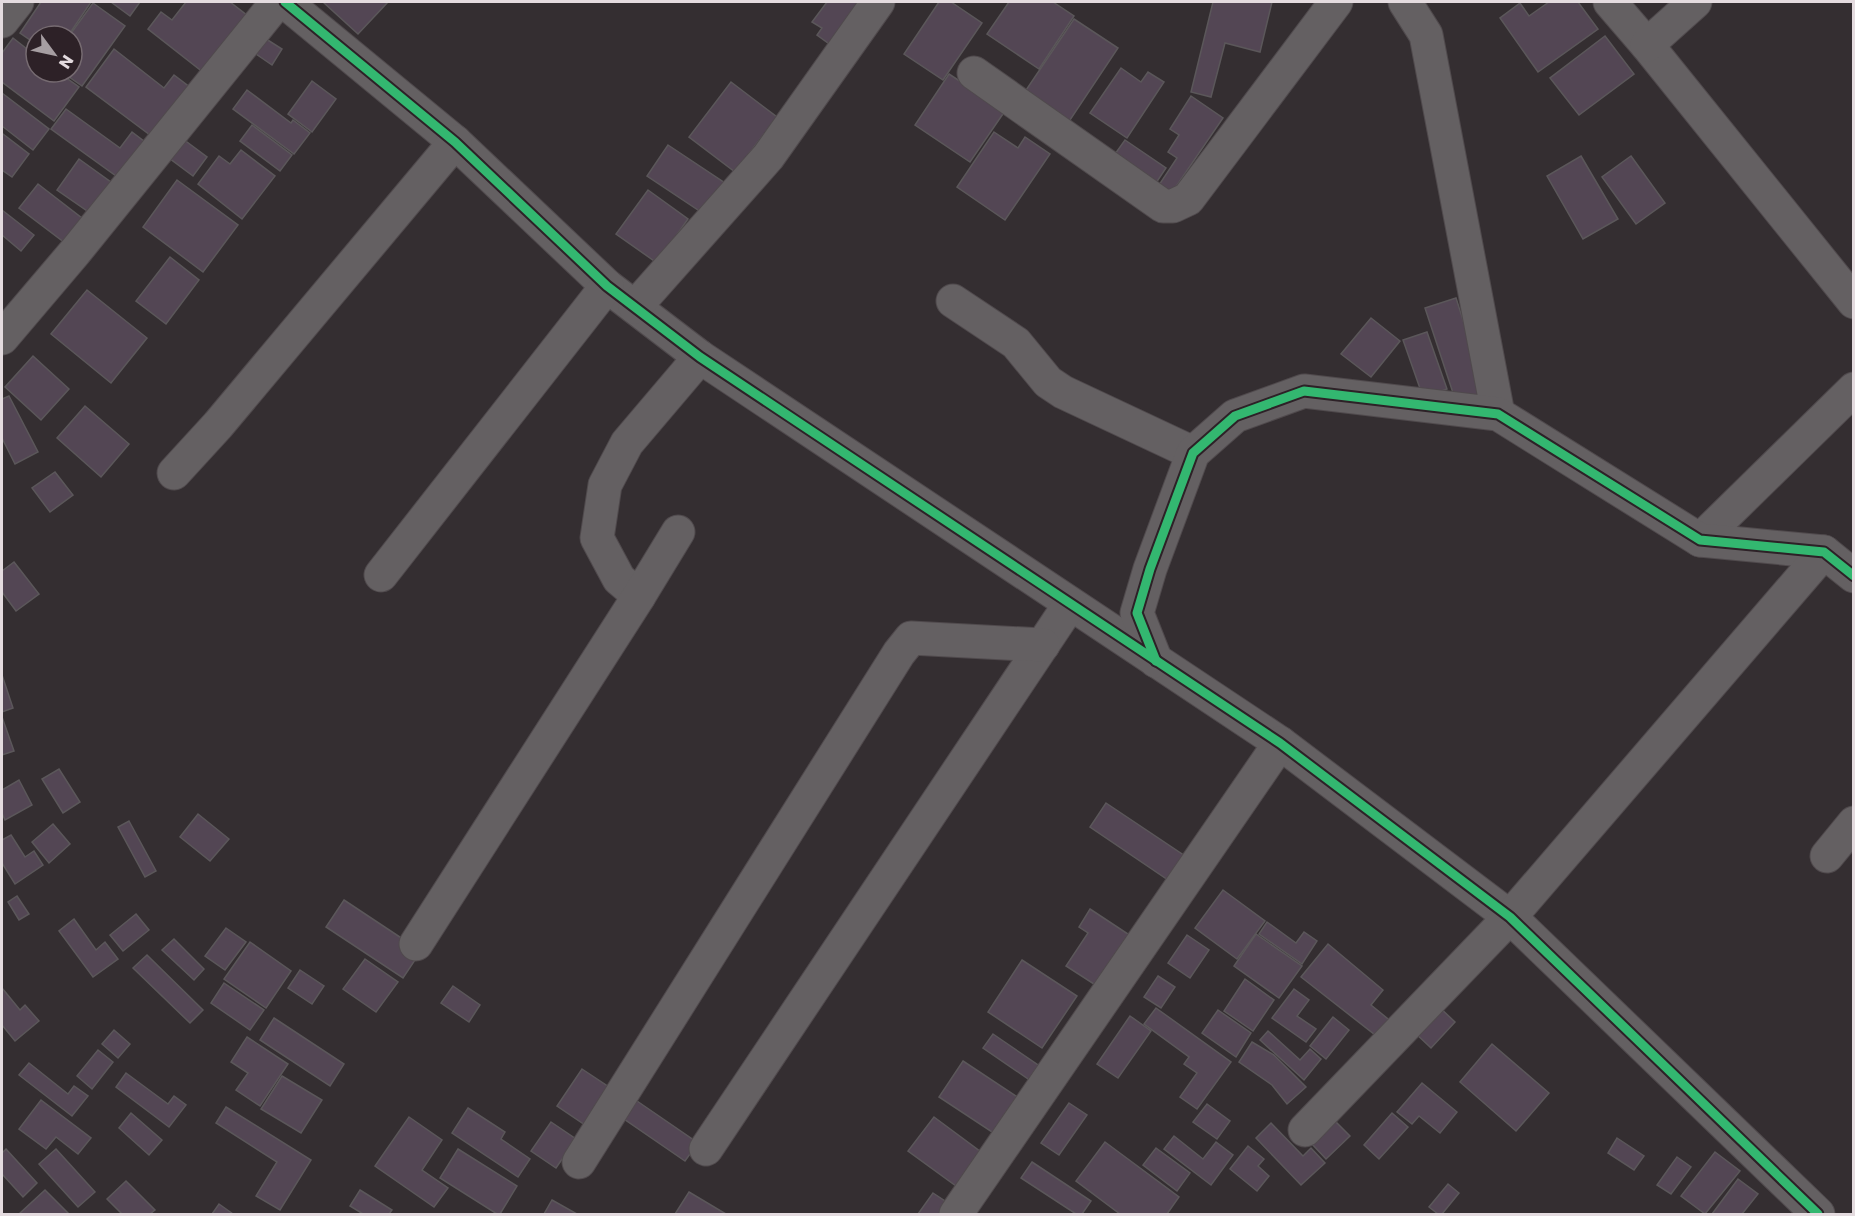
<svg xmlns="http://www.w3.org/2000/svg" width="1855" height="1216" font-family="Poppins,sans-serif">
  <rect width="100%" height="100%" fill="#342e31"/>
  <!-- building -->
  <g fill="#534654" stroke="#5b575a" stroke-width="1.5">
    <polygon points="41,2 91,2 68,36 36,36 36,44 20,33"/>
    <polygon points="111,2 140,2 130,16"/>
    <polygon points="186,2 230,2 248,16 204,73 148,29 161,12 172,20"/>
    <polygon points="323,2 388,2 358,34"/>
    <polygon points="827,2 860,2 832,46 817,35 822,28 812,22"/>
    <polygon points="939,2 951,2 982,23 943,80 904,54"/>
    <polygon points="1009,2 1053,2 1074,16 1039,69 987,34"/>
    <polygon points="1213,2 1272,2 1260,52 1225,43 1211,97 1191,92"/>
    <polygon points="1549,2 1578,2 1598,29 1538,72 1500,18 1520,3 1529,16"/>
    <polygon points="93,3 125,26 82,86 62,72 72,72 72,36 69,36"/>
    <polygon points="1074,19 1118,48 1066,126 1022,96"/>
    <polygon points="1605,36 1634,74 1579,115 1550,78"/>
    <polygon points="263,37 282,49 272,65 253,52"/>
    <polygon points="13,38 36,56 36,72 58,72 79,87 54,121 2,82 2,53"/>
    <polygon points="114,49 164,88 174,75 191,88 154,138 86,87"/>
    <polygon points="1121,68 1141,82 1148,72 1164,82 1127,138 1090,113"/>
    <polygon points="949,74 1005,111 970,162 915,125"/>
    <polygon points="312,81 336,99 312,132 288,114"/>
    <polygon points="731,82 777,117 735,172 689,137"/>
    <polygon points="247,90 291,123 293,120 310,133 294,154 233,109"/>
    <polygon points="2,93 49,129 33,150 2,126"/>
    <polygon points="1191,96 1223,118 1169,197 1157,188 1177,158 1168,152 1179,135 1170,129"/>
    <polygon points="66,109 120,148 132,132 149,145 123,181 51,129"/>
    <polygon points="252,125 292,155 280,171 240,141"/>
    <polygon points="994,132 1018,148 1025,137 1050,154 1005,220 957,187"/>
    <polygon points="3,134 29,154 12,177 2,170 2,136"/>
    <polygon points="183,139 207,157 193,176 169,158"/>
    <polygon points="1125,140 1166,168 1152,189 1110,161"/>
    <polygon points="668,145 725,183 704,214 647,176"/>
    <polygon points="241,150 275,176 242,219 198,184 219,156 230,164"/>
    <polygon points="1581,156 1618,219 1583,239 1547,176"/>
    <polygon points="1631,156 1665,203 1636,224 1602,177"/>
    <polygon points="79,159 115,185 93,215 57,190"/>
    <polygon points="177,180 238,225 203,272 143,227"/>
    <polygon points="38,184 87,222 69,246 19,208"/>
    <polygon points="648,190 688,219 657,263 616,234"/>
    <polygon points="2,210 34,235 21,251 2,235"/>
    <polygon points="170,257 199,280 166,324 136,301"/>
    <polygon points="87,290 147,338 111,383 51,334"/>
    <polygon points="1456,298 1488,398 1458,408 1425,308"/>
    <polygon points="1371,318 1400,341 1371,377 1341,354"/>
    <polygon points="1427,332 1447,389 1423,397 1403,340"/>
    <polygon points="33,356 69,389 41,420 5,387"/>
    <polygon points="9,396 38,452 15,464 2,438 2,399"/>
    <polygon points="85,406 129,444 101,477 57,438"/>
    <polygon points="55,472 73,495 50,512 32,488"/>
    <polygon points="14,562 39,594 16,611 2,592 2,571"/>
    <polygon points="2,675 13,708 2,712"/>
    <polygon points="2,717 14,751 2,755"/>
    <polygon points="59,769 80,802 63,813 42,779"/>
    <polygon points="19,780 32,805 5,820 2,813 2,790"/>
    <polygon points="1106,803 1188,858 1171,882 1090,827"/>
    <polygon points="198,814 229,839 210,861 180,837"/>
    <polygon points="129,821 156,871 145,877 118,827"/>
    <polygon points="53,824 70,844 49,863 32,842"/>
    <polygon points="11,835 25,857 34,851 43,865 15,884 2,863 2,840"/>
    <polygon points="1223,890 1265,921 1237,959 1195,928"/>
    <polygon points="17,896 29,914 19,920 8,902"/>
    <polygon points="344,900 421,951 403,978 326,927"/>
    <polygon points="1090,909 1134,938 1100,988 1066,966 1088,933 1079,927"/>
    <polygon points="136,914 149,930 123,951 110,935"/>
    <polygon points="74,919 96,950 105,942 118,959 93,977 59,931"/>
    <polygon points="1267,922 1296,943 1304,932 1317,941 1302,964 1259,934"/>
    <polygon points="226,928 246,942 225,970 205,956"/>
    <polygon points="1256,934 1302,966 1279,998 1234,966"/>
    <polygon points="1187,935 1209,950 1190,978 1168,963"/>
    <polygon points="174,939 204,969 194,980 162,950"/>
    <polygon points="250,942 291,971 266,1008 224,979"/>
    <polygon points="1328,944 1383,990 1371,1005 1393,1023 1379,1038 1301,977"/>
    <polygon points="147,955 203,1010 190,1023 133,968"/>
    <polygon points="365,959 398,982 376,1012 343,989"/>
    <polygon points="1022,960 1077,996 1042,1048 988,1012"/>
    <polygon points="300,970 324,986 312,1004 288,988"/>
    <polygon points="1158,976 1175,987 1161,1008 1144,997"/>
    <polygon points="1245,979 1274,1000 1253,1031 1224,1011"/>
    <polygon points="224,983 264,1010 250,1030 211,1003"/>
    <polygon points="453,986 480,1005 469,1022 441,1003"/>
    <polygon points="2,988 20,1010 25,1005 39,1021 15,1041 2,1025"/>
    <polygon points="1294,989 1309,1000 1297,1016 1316,1029 1306,1042 1272,1018"/>
    <polygon points="1436,1004 1455,1022 1431,1048 1412,1030"/>
    <polygon points="1156,1008 1231,1062 1197,1109 1180,1097 1197,1073 1184,1064 1189,1057 1144,1024"/>
    <polygon points="1218,1010 1251,1033 1236,1057 1202,1033"/>
    <polygon points="1130,1016 1151,1031 1118,1078 1097,1064"/>
    <polygon points="1333,1017 1349,1030 1326,1059 1310,1046"/>
    <polygon points="274,1018 344,1064 330,1086 260,1040"/>
    <polygon points="114,1030 130,1044 118,1058 102,1044"/>
    <polygon points="1268,1031 1300,1060 1310,1049 1321,1059 1304,1080 1260,1040"/>
    <polygon points="993,1034 1041,1067 1031,1081 983,1048"/>
    <polygon points="247,1037 288,1064 260,1106 236,1090 248,1073 231,1062"/>
    <polygon points="1252,1042 1274,1055 1306,1087 1287,1104 1272,1085 1239,1062"/>
    <polygon points="1492,1044 1549,1093 1516,1131 1460,1082"/>
    <polygon points="98,1050 113,1062 92,1089 77,1076"/>
    <polygon points="963,1061 1019,1098 995,1134 939,1097"/>
    <polygon points="29,1063 68,1094 74,1086 88,1096 72,1116 19,1075"/>
    <polygon points="582,1069 609,1087 585,1125 557,1106"/>
    <polygon points="126,1073 168,1104 174,1096 186,1105 169,1127 116,1087"/>
    <polygon points="282,1076 322,1100 301,1133 261,1109"/>
    <polygon points="1422,1083 1457,1112 1440,1133 1419,1116 1412,1124 1397,1112"/>
    <polygon points="41,1100 91,1138 78,1154 56,1137 46,1149 19,1129"/>
    <polygon points="637,1101 698,1143 685,1161 624,1119"/>
    <polygon points="1069,1103 1087,1115 1059,1155 1041,1143"/>
    <polygon points="1207,1104 1230,1121 1217,1139 1193,1122"/>
    <polygon points="226,1107 311,1160 280,1210 256,1196 277,1162 216,1123"/>
    <polygon points="468,1108 505,1132 501,1139 530,1159 518,1177 452,1133"/>
    <polygon points="131,1113 162,1140 149,1155 119,1128"/>
    <polygon points="1392,1113 1408,1127 1379,1159 1364,1145"/>
    <polygon points="409,1117 442,1140 422,1170 448,1188 434,1207 375,1166"/>
    <polygon points="934,1117 981,1152 956,1186 908,1151"/>
    <polygon points="1334,1120 1350,1136 1326,1159 1311,1143"/>
    <polygon points="551,1122 576,1139 556,1168 531,1151"/>
    <polygon points="1271,1123 1303,1156 1311,1148 1325,1163 1301,1185 1256,1138"/>
    <polygon points="1174,1136 1203,1159 1216,1142 1233,1155 1211,1185 1164,1149"/>
    <polygon points="1617,1138 1644,1156 1634,1170 1608,1153"/>
    <polygon points="1105,1142 1179,1197 1167,1214 1120,1214 1076,1181"/>
    <polygon points="1248,1146 1264,1159 1258,1166 1269,1176 1257,1191 1230,1169"/>
    <polygon points="1156,1148 1190,1173 1177,1191 1143,1165"/>
    <polygon points="6,1149 37,1183 23,1197 2,1174 2,1153"/>
    <polygon points="56,1149 95,1192 78,1207 39,1164"/>
    <polygon points="458,1149 517,1186 500,1214 497,1214 440,1178"/>
    <polygon points="1715,1152 1740,1171 1705,1214 1681,1196"/>
    <polygon points="1677,1157 1691,1167 1671,1194 1657,1185"/>
    <polygon points="1032,1162 1091,1201 1082,1214 1076,1214 1021,1178"/>
    <polygon points="1738,1179 1758,1194 1742,1214 1712,1214"/>
    <polygon points="126,1181 155,1210 150,1214 122,1214 107,1199"/>
    <polygon points="1448,1184 1459,1193 1442,1214 1438,1214 1429,1207"/>
    <polygon points="45,1190 69,1214 19,1214"/>
    <polygon points="360,1190 392,1210 389,1214 363,1214 350,1206"/>
    <polygon points="689,1192 726,1214 675,1214"/>
    <polygon points="933,1193 948,1203 940,1214 918,1214"/>
    <polygon points="552,1200 577,1214 544,1214"/>
    <polygon points="219,1204 233,1214 212,1214"/>
  </g>
  <g fill="none" stroke-linecap="round" stroke-linejoin="round">
    <!-- minor casing -->
    <g stroke="#504a4d" stroke-width="35">
      <g id="minor">
        <polyline points="285,2 455,142 607,286 700,357 1280,743 1510,917 1818,1214"/>
        <polyline points="1405,2 1426,35 1498,414"/>
        <polyline points="1610,2 1647,45 1854,302"/>
        <polyline points="2,21 17,2"/>
        <polyline points="1647,45 1695,2"/>
        <polyline points="974,73 1163,206 1173,206 1188,199 1336,2"/>
        <polyline points="953,301 1016,343 1048,382 1063,392 1193,453"/>
        <polyline points="635,307 768,157 878,2"/>
        <polyline points="2,338 75,252 277,2"/>
        <polyline points="174,473 218,425 455,142"/>
        <polyline points="1700,540 1854,389"/>
        <polyline points="381,575 607,286"/>
        <polyline points="639,596 619,579 597,538 605,485 627,443 700,357"/>
        <polyline points="1156,661 1137,613 1150,569 1193,453 1235,416 1304,391 1498,414 1700,540 1824,552 1854,576"/>
        <polyline points="1827,856 1854,823"/>
        <polyline points="416,944 639,596 678,532"/>
        <polyline points="1305,1130 1510,917 1824,552"/>
        <polyline points="706,1149 1070,604"/>
        <polyline points="579,1162 899,653 911,638 1043,645"/>
        <polyline points="956,1214 1280,743"/>
      </g>
    </g>
    <!-- minor -->
    <use href="#minor" stroke="#646062" stroke-width="33"/>
    <!-- cycleway casing -->
    <g stroke="#2d2127" stroke-width="13">
      <g id="cycleway">
        <polyline points="285,2 455,142 607,286 700,357 1280,743 1510,917 1818,1214"/>
        <polyline points="1156,661 1137,613 1150,569 1193,453 1235,416 1304,391 1498,414 1700,540 1824,552 1854,576"/>
      </g>
    </g>
    <!-- cycleway -->
    <use href="#cycleway" stroke="#33b770" stroke-width="9"/>
  </g>
  <!-- border -->
  <rect width="1855" height="1216" fill="none" stroke="#e4dbdf" stroke-width="6"/>
  <!-- north arrow -->
  <g transform="translate(54 54) rotate(123)"><circle r="28" fill="#2d2127" stroke="#766b71" stroke-width="1.5"/>
  <path d="M0-4.5L10 22L0 15L-10 22Z" fill="#a69ea2"/>
  <text y="-9" font-size="16" font-weight="bold" text-anchor="middle" fill="#e4dbdf">N</text>
  </g>
</svg>
